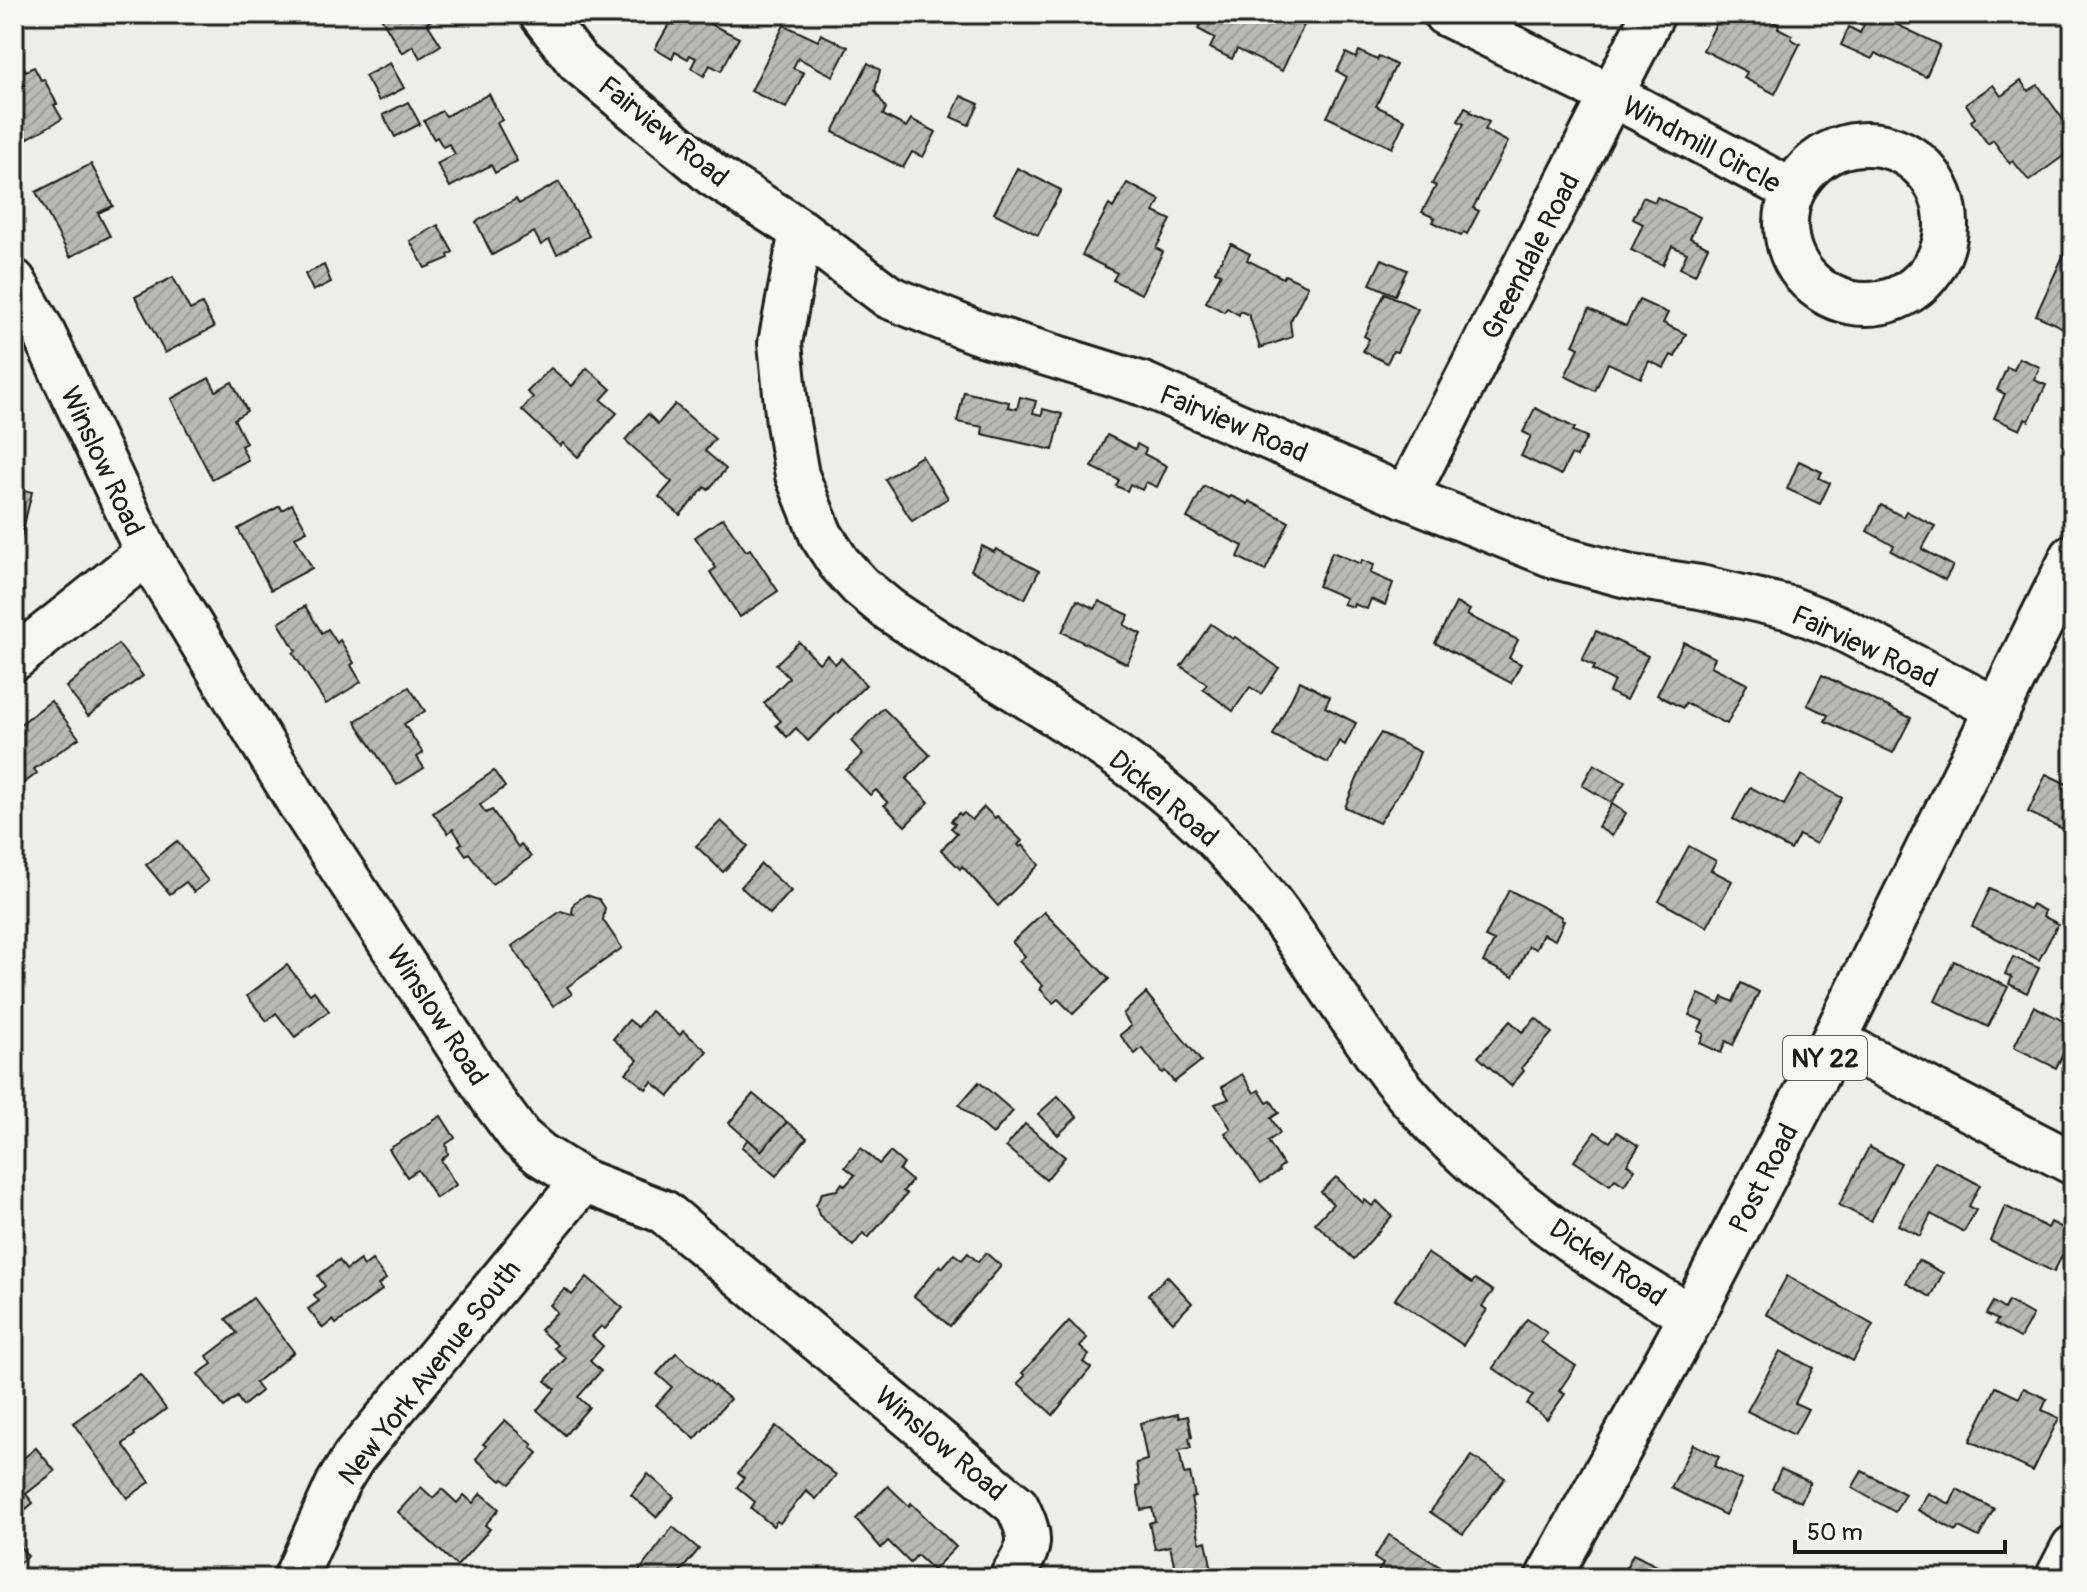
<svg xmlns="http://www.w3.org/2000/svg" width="2087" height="1592" font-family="Pangolin,sans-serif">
  <defs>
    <pattern id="building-hatch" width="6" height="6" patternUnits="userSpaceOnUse" patternTransform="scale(2)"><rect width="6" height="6" fill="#b9b9b6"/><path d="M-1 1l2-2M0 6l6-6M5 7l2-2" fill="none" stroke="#9e9e9c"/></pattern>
  </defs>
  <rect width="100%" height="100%" fill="#edede9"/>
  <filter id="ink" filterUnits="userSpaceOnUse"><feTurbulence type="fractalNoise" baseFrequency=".0125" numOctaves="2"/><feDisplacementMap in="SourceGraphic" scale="16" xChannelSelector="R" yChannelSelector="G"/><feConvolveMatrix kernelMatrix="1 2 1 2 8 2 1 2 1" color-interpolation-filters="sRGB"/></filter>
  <g filter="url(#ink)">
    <!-- building -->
    <g fill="url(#building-hatch)" stroke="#1c1c1c" stroke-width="2">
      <polygon points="379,14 428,14 432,20 427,23 441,45 420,58 413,46 402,53"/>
      <polygon points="690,14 739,38 721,71 710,65 704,76 691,68 696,58 690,55 688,59 675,52 672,59 655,49 671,21 676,24 680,15 687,19"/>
      <polygon points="1205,14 1286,14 1305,23 1282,71 1237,49 1232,59 1210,48 1215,38 1198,29"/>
      <polygon points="1721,14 1768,14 1766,18 1779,25 1778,28 1792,35 1791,39 1800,44 1775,94 1744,78 1747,72 1703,50"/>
      <polygon points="1869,14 1875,14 1940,45 1926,77 1875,53 1872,59 1841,45 1849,27 1860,33"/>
      <polygon points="784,25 818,41 821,34 848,47 833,76 798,58 793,68 804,73 786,108 751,91"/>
      <polygon points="14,49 26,71 34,67 41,80 44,79 57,104 54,105 62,119 25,140 14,121"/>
      <polygon points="1359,51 1377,60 1379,56 1396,65 1376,106 1405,120 1392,148 1327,117 1347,77 1337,71 1346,53 1356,58"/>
      <polygon points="390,63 404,88 379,101 365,76"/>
      <polygon points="868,63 880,70 875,91 886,108 883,115 906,127 911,119 936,132 923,157 912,152 903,168 833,132"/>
      <polygon points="2021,81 2028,91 2038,85 2073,133 2073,149 2029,181 2013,161 2010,164 1993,140 1988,144 1971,121 1975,118 1966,104 1993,85 2001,96"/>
      <polygon points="489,94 502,120 497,123 517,161 495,173 491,165 450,187 437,164 455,154 449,144 443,147 437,137 434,139 424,121 442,111 446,116"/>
      <polygon points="961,96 979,104 969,125 951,117"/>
      <polygon points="408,102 420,124 395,137 383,115"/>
      <polygon points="1465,107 1471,110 1470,112 1489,122 1485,130 1508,142 1473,208 1479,211 1467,234 1464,232 1461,236 1433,222 1435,218 1422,212 1436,186 1432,184 1464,124 1458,121"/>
      <polygon points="91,164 113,206 98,213 110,236 70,257 36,192"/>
      <polygon points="1017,168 1061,190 1038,235 994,213"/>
      <polygon points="559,182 589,236 557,254 549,240 541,245 534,232 492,255 476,222 516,199 519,204"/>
      <polygon points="1127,183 1160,200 1154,212 1171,220 1156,248 1163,252 1141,294 1113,280 1117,273 1082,255 1109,205 1113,208"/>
      <polygon points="1643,197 1655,202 1657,197 1700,217 1690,238 1708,247 1695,275 1680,268 1687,253 1672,246 1663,265 1631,250 1643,224 1633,219"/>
      <polygon points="438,225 453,252 448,255 449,258 425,268 410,241"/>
      <polygon points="1231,244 1250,254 1247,260 1283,278 1285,275 1308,286 1290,322 1292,337 1260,348 1249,315 1240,311 1239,315 1227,308 1224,312 1206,302 1221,274 1215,271"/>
      <polygon points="2064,254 2073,259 2073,313 2065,329 2036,315"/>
      <polygon points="1382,259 1407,270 1395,295 1370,284"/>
      <polygon points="324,265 331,282 313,291 305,274"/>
      <polygon points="173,277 190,310 202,304 214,327 165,353 135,297"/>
      <polygon points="1385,293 1418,309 1397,352 1393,351 1387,363 1363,351 1369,339 1364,336"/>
      <polygon points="1639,300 1668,313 1663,323 1686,334 1675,357 1671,355 1664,368 1649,361 1641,378 1608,363 1595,391 1565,376 1579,348 1573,345 1589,309 1626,326"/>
      <polygon points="2019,358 2040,367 2034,380 2046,385 2029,421 2025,419 2020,430 1994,418 2005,394 1997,390 2007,367 2014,370"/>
      <polygon points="551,368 572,386 587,368 611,389 601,400 617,413 578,457 563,443 560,446 522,410 533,397 527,392"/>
      <polygon points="209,378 216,391 232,382 247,411 234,419 246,443 241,446 248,460 212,479 171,399"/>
      <polygon points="964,392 1009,402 1008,407 1017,409 1020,397 1036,401 1033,413 1042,415 1043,409 1062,414 1053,450 982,434 983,427 957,422"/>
      <polygon points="675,404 715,439 705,451 726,469 708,490 705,487 680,515 659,497 672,482 625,440 648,414 658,424"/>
      <polygon points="1535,408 1575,428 1573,431 1587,437 1577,457 1571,455 1561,475 1521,456 1531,436 1523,432"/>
      <polygon points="1107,435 1135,449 1137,444 1146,449 1144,454 1167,466 1157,487 1146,482 1142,490 1130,484 1127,491 1116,486 1119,480 1092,467"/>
      <polygon points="922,456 948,498 912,521 885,479"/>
      <polygon points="1799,461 1822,472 1819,478 1830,483 1820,504 1787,489"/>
      <polygon points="1204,486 1229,498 1231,496 1248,504 1249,501 1289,522 1265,571 1238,557 1243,546 1187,518"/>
      <polygon points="14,487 32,492 14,567"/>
      <polygon points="292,504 307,531 295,537 312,568 271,590 238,529 280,506 282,510"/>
      <polygon points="1881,505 1903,517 1906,511 1935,526 1922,549 1953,566 1945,580 1891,551 1894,546 1867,531"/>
      <polygon points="723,518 746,551 750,549 778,591 740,617 710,572 716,568 695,537"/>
      <polygon points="982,546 994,552 996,549 1039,571 1025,599 971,570"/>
      <polygon points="1332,552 1361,564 1362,560 1374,565 1370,573 1393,583 1385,605 1371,599 1367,609 1354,604 1353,607 1343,604 1346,598 1318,586"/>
      <polygon points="1077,600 1095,609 1099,601 1129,615 1124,625 1141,634 1127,664 1062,632"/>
      <polygon points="1456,603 1470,610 1467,615 1518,640 1509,658 1521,664 1511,683 1435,643"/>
      <polygon points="305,606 322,633 328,629 337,643 340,640 354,663 351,665 361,682 326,704 293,653 296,651 279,623"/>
      <polygon points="1211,624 1233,639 1235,637 1279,668 1261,694 1250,687 1233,711 1203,689 1207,684 1181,666"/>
      <polygon points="1596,631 1648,656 1626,700 1609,692 1614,681 1593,670 1595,666 1582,660"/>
      <polygon points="799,642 819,663 827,655 835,664 841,658 866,685 808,741 796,728 787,737 776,725 781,721 764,703 789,678 776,664"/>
      <polygon points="1684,642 1715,658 1711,666 1747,684 1727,724 1685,703 1683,708 1657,695"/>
      <polygon points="118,644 143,676 88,716 66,687"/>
      <polygon points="1822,675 1911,718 1893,753 1825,721 1828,715 1807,705"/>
      <polygon points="1300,681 1330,697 1325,707 1356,723 1345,745 1339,741 1328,763 1273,735"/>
      <polygon points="409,687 425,711 404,724 423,753 417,757 424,768 397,785 355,721"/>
      <polygon points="51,701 79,738 34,769 37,773 23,784 14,771 14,729"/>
      <polygon points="883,708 930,755 906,779 929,802 905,826 884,805 888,803 876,790 870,795 846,770 863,754 851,741"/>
      <polygon points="1381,733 1420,752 1411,775 1379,823 1345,807 1368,753"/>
      <polygon points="1594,764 1625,782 1612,803 1582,785"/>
      <polygon points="494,771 505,787 480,805 486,813 492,810 518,847 521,844 531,857 492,884 469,853 466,855 459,845 462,843 453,829 448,833 433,813"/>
      <polygon points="2046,774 2073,787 2073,834 2028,812"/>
      <polygon points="1801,775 1842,798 1816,844 1799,835 1791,850 1733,819 1750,787 1784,805"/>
      <polygon points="1612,804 1626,813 1612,836 1598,827"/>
      <polygon points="984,807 995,818 997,816 1022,841 1018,845 1020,847 1023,845 1039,865 998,906 962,866 960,869 941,850 957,833 951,828 955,824 951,821 959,813 961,815 964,813 972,820"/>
      <polygon points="721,821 748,846 723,872 696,846"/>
      <polygon points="177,841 208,881 194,892 186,882 170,894 146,865"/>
      <polygon points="1689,846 1716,861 1711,870 1732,881 1707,927 1659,901"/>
      <polygon points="761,864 791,891 770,914 741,887"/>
      <polygon points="1990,889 2029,909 2032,904 2045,911 2043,916 2058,924 2039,960 1972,926"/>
      <polygon points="1509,890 1562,917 1561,920 1564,921 1555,940 1543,934 1536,949 1529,946 1513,977 1483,962 1494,941 1485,937"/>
      <polygon points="586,895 599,899 605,908 603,920 622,948 567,987 572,994 553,1006 512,946 561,911 574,915 572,912 574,903"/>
      <polygon points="1044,912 1109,979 1073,1014 1058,999 1053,1003 1040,989 1043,986 1019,961 1025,956 1012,942"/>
      <polygon points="2013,957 2039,968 2027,993 2009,984 2012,977 2005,974"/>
      <polygon points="1954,961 2008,987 1988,1027 1935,1001"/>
      <polygon points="287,965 310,994 314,991 329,1011 295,1037 276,1013 267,1021 247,996"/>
      <polygon points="1741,983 1759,992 1733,1045 1726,1041 1721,1053 1700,1043 1704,1034 1698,1031 1703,1021 1689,1015 1699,994 1720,1004 1723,997 1733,1002"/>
      <polygon points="1146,993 1201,1061 1174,1082 1165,1071 1162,1073 1142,1048 1135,1054 1120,1035 1131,1026 1123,1014"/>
      <polygon points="2034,1006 2073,1026 2073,1034 2056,1068 2014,1047"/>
      <polygon points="651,1011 680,1035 683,1031 707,1051 669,1096 652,1082 646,1089 626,1073 638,1060 613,1039 629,1020 638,1027"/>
      <polygon points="1536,1018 1552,1033 1521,1068 1524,1071 1511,1086 1478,1057 1510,1021 1522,1032"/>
      <polygon points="1242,1074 1254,1093 1259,1090 1267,1103 1271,1101 1279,1113 1271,1118 1280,1133 1268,1141 1283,1165 1278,1169 1279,1171 1261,1183 1225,1133 1231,1129 1215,1104 1229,1099 1222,1087"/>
      <polygon points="979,1082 1013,1111 993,1134 959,1105"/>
      <polygon points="753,1094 787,1122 761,1151 729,1123"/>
      <polygon points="1058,1096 1077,1117 1058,1135 1038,1114"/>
      <polygon points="441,1116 455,1138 446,1144 448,1154 441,1160 456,1185 436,1198 418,1170 407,1177 389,1149"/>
      <polygon points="787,1122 807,1138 776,1176 742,1147 748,1139 761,1151"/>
      <polygon points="1025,1124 1065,1157 1046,1180 1006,1147"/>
      <polygon points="1595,1132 1610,1142 1617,1132 1639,1146 1627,1164 1635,1169 1624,1185 1615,1179 1610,1185 1574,1161"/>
      <polygon points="1869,1147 1901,1163 1871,1221 1839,1205"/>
      <polygon points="861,1148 879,1164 890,1152 904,1164 899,1170 912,1181 903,1191 907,1194 868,1238 863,1233 853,1246 819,1215 816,1205 822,1193 837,1190 842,1183 845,1186 855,1175 845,1167"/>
      <polygon points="1935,1161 1980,1185 1969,1206 1976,1210 1964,1232 1931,1214 1920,1236 1898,1225"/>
      <polygon points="1336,1177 1363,1203 1365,1200 1372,1206 1377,1201 1392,1216 1354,1259 1315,1223 1333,1204 1321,1192"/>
      <polygon points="2005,1206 2048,1228 2051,1222 2073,1233 2054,1272 1990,1241"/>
      <polygon points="968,1253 978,1262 986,1253 1001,1266 950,1326 914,1296 940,1265 942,1268 954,1254 962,1260"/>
      <polygon points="1427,1253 1472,1283 1475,1279 1493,1291 1482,1306 1487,1310 1463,1345 1395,1299"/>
      <polygon points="339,1260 346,1270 360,1260 364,1266 372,1260 386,1279 378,1285 382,1290 336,1324 333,1320 323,1328 308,1309 319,1301 314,1295 325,1286 318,1276"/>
      <polygon points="1918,1260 1943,1273 1931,1297 1906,1283"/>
      <polygon points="1167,1276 1192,1303 1173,1322 1148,1295"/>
      <polygon points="1787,1276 1873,1325 1853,1361 1766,1314"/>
      <polygon points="587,1277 623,1308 605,1329 601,1326 592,1336 603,1346 590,1361 601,1371 578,1397 589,1407 565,1435 537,1410 555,1389 545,1381 566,1358 554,1348 557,1345 540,1330 557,1312 550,1305 565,1289 572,1295"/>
      <polygon points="253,1298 294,1352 255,1383 261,1391 243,1406 237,1397 224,1407 198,1374 212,1364 207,1356 237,1333 226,1319"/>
      <polygon points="2008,1301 2033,1315 2020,1338 1995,1324 1998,1320 1986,1314 1993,1302 2004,1309"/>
      <polygon points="1527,1319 1547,1333 1541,1342 1576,1366 1559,1391 1565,1394 1547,1419 1527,1404 1533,1395 1493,1368"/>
      <polygon points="1069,1321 1087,1338 1080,1347 1089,1355 1083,1362 1091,1368 1053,1415 1018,1383 1025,1376 1022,1373"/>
      <polygon points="1780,1351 1813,1368 1795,1403 1808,1409 1794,1435 1747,1411"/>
      <polygon points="676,1353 730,1399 695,1439 656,1405 672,1387 657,1374"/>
      <polygon points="140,1374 166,1409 134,1433 135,1435 123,1444 150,1482 127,1498 73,1423"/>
      <polygon points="1996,1387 2019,1398 2024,1388 2047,1399 2042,1410 2059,1418 2033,1471 1970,1441"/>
      <polygon points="1178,1414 1179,1418 1188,1416 1192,1437 1189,1438 1191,1448 1179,1450 1184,1474 1190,1473 1195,1497 1191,1498 1200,1543 1206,1541 1212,1570 1222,1568 1225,1578 1177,1578 1170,1546 1155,1549 1149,1523 1155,1521 1152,1508 1141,1510 1137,1487 1140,1486 1136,1463 1147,1460 1140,1423"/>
      <polygon points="505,1420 533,1445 531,1447 538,1453 510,1484 503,1479 501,1481 476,1459 486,1446 483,1444"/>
      <polygon points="776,1426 836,1475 816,1499 806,1491 780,1523 777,1521 773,1526 751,1508 755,1502 737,1487 744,1478 738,1473"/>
      <polygon points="1693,1444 1719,1457 1714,1466 1742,1480 1725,1515 1671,1488"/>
      <polygon points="36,1448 55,1471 26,1494 33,1503 14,1519 14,1466"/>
      <polygon points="1472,1456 1505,1478 1463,1534 1430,1512"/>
      <polygon points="1781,1469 1810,1482 1801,1502 1772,1489"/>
      <polygon points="1862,1471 1905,1494 1895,1512 1852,1488"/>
      <polygon points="648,1474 674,1497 656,1517 631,1495"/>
      <polygon points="888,1486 909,1506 911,1503 956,1547 933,1570 917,1555 910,1563 888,1541 881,1548 856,1519"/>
      <polygon points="421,1487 433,1498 442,1489 457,1503 464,1495 473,1503 481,1493 499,1509 485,1525 490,1529 457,1566 398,1512"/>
      <polygon points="1957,1489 1994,1509 1979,1537 1959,1527 1956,1531 1918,1510 1928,1493 1950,1504"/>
      <polygon points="673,1527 699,1549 675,1578 647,1578 639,1571"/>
      <polygon points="1389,1535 1458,1578 1374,1578 1383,1564 1374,1558"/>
      <polygon points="14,1539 28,1556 14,1567"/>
      <polygon points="1633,1554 1681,1578 1621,1578"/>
    </g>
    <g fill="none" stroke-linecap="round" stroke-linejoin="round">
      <!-- minor casing -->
      <g stroke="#1c1c1c" stroke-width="48">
        <g id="minor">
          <polyline points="541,14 578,62 713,175 801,231 889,297 976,332 1143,384 1406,497 1556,557 1627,576 1700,587 1790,608 1838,627 1997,709"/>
          <polyline points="1445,14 1635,107 1793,191"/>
          <circle cx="1866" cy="224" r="80"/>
          <path d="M801,231L780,343L788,424L797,475L821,535L839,563L860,586L888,609C996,683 1117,741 1210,833C1277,899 1323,981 1377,1056C1453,1162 1577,1254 1692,1316"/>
          <path d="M14,281L41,328L147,553L300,805L494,1102L520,1137L540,1154L583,1181L664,1212L1017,1506C1034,1541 1031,1546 1011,1578"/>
          <polyline points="1406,497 1653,14"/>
          <polyline points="14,659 147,553"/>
          <polyline points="1834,1040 2073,1163"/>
          <polyline points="295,1578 338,1483 354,1457 583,1181"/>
          <polyline points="2057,1578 2073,1547"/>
        </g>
      </g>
      <!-- major casing -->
      <g stroke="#1c1c1c" stroke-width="50">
        <polyline id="major" points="1548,1578 1692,1316 1834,1040 2073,557"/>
      </g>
      <!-- minor -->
      <use href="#minor" stroke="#f6f6f2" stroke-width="42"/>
      <!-- major -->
      <use href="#major" stroke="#f6f6f2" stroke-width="44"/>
    </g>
  </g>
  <g text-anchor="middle" stroke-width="8" stroke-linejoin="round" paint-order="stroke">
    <!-- shield labels -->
    <rect fill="#f6f6f2" stroke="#5d5d5c" stroke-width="2" x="1783" y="1036" width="84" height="44" rx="6"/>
    <g font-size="26" font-weight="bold" fill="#1c1c1c">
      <text x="1825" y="1067">NY 22</text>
    </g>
    <!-- street labels -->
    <g font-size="28" fill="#1c1c1c" stroke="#f6f6f2">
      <text transform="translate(664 131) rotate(39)" y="10">Fairview Road</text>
      <text transform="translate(1702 144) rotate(28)" y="10">Windmill Circle</text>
      <text transform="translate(1530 256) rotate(-63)" y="10">Greendale Road</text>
      <text transform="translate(1234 423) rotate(23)" y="10">Fairview Road</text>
      <text transform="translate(103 461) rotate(65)" y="10">Winslow Road</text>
      <text transform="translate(1865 646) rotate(25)" y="10">Fairview Road</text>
      <text transform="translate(1164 798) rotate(40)" y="10">Dickel Road</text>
      <text transform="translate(438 1015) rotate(57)" y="10">Winslow Road</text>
      <text transform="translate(1763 1178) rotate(-63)" y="10">Post Road</text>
      <text transform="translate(1608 1262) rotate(34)" y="10">Dickel Road</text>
      <text transform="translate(429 1372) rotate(-52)" y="10">New York Avenue South</text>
      <text transform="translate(941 1443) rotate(40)" y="10">Winslow Road</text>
    </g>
  </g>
  <!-- margin -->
  <rect width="2087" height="1592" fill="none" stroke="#f6f6f2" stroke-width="48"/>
  <rect x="24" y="24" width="2039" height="1544" fill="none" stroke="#1c1c1c" stroke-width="3" filter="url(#ink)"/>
  <!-- scale -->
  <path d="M1795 1540v12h210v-12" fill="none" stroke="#1c1c1c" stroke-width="4"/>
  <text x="1807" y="1540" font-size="24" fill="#1c1c1c" stroke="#f6f6f2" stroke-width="6" paint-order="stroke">50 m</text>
</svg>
